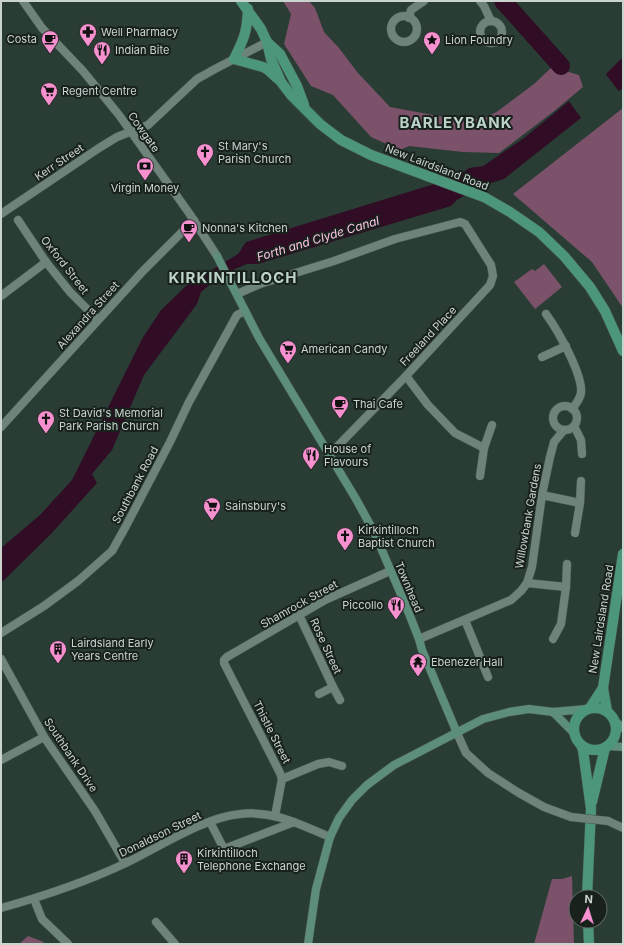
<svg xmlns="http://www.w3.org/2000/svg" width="624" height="945" font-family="Inter,sans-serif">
  <rect width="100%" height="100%" fill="#293d34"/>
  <!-- green -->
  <g fill="#7c526b">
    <polygon points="283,1 309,1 315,8 324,32 339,48 358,73 390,107 449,118 483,119 498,111 534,84 552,67 579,75 583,87 553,112 499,153 463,152 409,146 400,150 371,137 333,95 311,86 284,44 291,14"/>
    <polygon points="623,108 623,308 592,262 513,194"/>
    <polygon points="544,264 562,287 535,309 514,282 532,269 535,271"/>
    <polygon points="572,876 574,944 534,944 552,879 562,879"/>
    <polygon points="28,936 44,942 42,944 19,944"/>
  </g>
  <!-- water -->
  <polygon fill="#310d25" points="623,57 623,88 581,118 504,179 478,187 457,200 451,206 258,264 247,264 235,269 217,279 201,292 197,304 144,375 112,450 92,474 97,483 51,534 1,583 1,548 40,515 72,480 142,339 161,310 187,285 238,254 246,242 457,177 469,168 483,166 524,138 569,101 578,96 606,74"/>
  <!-- pier -->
  <polygon fill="#293d34" points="605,73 620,93 582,119 568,100 577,94"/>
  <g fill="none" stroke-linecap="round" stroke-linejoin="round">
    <!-- river -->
    <polyline stroke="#310d25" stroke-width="18" points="503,1 561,66"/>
    <!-- street casing -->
    <g stroke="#485852" stroke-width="9">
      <g id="street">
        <polyline points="23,1 42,28 83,71 119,115 189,213 217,256"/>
        <polyline points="480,1 484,6 491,21"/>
        <circle cx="404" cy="29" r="13"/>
        <polyline points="409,18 411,10 424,1"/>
        <circle cx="491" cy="32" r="11"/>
        <polyline points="1,214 99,148 117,137 148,125 197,79 215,69 267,42"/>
        <polyline points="18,220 46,262 70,292 98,320"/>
        <polyline points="237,294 260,284 334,261 395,239 460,222 465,224 491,265 493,276 490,285 406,376 329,455"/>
        <polyline points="1,296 46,262"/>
        <path d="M546,314C557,329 583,374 581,393C580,399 576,404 572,409"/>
        <polyline points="542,357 566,346"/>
        <polyline points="406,376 428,405 455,433 484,448"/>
        <circle cx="565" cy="418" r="12"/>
        <polyline points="574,426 581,440 582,454"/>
        <polyline points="1,427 142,272 194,220"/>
        <polyline points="480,476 484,448 492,425"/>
        <polyline points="542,495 580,503"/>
        <polyline points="575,533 580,503 581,481"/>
        <polyline points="527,583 566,587"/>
        <polyline points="299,615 333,687 319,694"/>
        <polyline points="465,620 488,677"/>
        <polyline points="1,633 44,606 78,581 112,551 126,526 170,442 189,402 237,315 245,311"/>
        <polyline points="419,639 511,600 521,591 527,583 532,567 542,495 550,457 554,442 564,430"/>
        <polyline points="553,639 561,624 566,587 567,564"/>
        <polyline points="1,659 44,737 95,811 125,863"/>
        <polyline points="333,687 340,700"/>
        <polyline points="457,733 466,753 488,773 519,793 544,807 571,817"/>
        <polyline points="1,760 44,737"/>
        <polyline points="282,779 318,764 329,762 342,766"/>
        <polyline points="275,816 282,779 280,773 224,663 224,660 227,657 325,600 390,571"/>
        <polyline points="608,821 623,828"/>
        <polyline points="210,822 224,849 294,822"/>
        <polyline points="34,899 42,919 68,944"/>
        <path d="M1,908C44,896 86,882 126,863C159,847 205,817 240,814C273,810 301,825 330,837"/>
        <polyline points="156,922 175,944"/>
      </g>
    </g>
    <!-- secondary casing -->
    <g stroke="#485852" stroke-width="9">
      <g id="secondary">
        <polyline points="217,256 259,338 356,499 374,532 406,606 419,639 422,650 457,733"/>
        <polyline points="553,712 575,734"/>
        <polyline points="616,722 623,728"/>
        <polyline points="608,746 623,747"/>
        <polyline points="308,944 316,889 330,837 339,818 352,800 367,785 394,765 483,719 509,712 529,709 553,712 587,709"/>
      </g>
    </g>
    <!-- primary casing -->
    <g stroke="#485852" stroke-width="11">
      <g id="primary">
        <polyline points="241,1 261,29 267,42 271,59 281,82 291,95 320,124 341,140 371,155 484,197 510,212 539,232 564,256 590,287 605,311 623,351"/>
        <path d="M248,9C247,32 244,39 234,59L263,67L267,69L278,79"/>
        <polyline points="267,42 280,54 297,86 304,105"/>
        <circle cx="595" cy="729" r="21"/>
        <polyline points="590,708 603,688"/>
        <polyline points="607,711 603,688 623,554"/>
        <polyline points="581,745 583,750 591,809 587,897"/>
        <polyline points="592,802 605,748"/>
        <polyline points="588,921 589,944"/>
      </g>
    </g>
    <!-- street -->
    <use href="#street" stroke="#6e837a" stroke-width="8"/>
    <!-- secondary -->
    <use href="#secondary" stroke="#5d8d7b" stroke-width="8"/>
    <!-- primary -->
    <use href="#primary" stroke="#4c977c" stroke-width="10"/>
    <!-- street-bridge casing -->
    <g stroke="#485852" stroke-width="9" stroke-linecap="butt">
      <polyline id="street-bridge" points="571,817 608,821"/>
    </g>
    <!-- street-bridge -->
    <use href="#street-bridge" stroke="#6e837a" stroke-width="8"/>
  </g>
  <!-- icons -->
  <defs>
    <g id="pharmacy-pin" transform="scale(0.9)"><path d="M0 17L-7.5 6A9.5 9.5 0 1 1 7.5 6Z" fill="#f690cf" stroke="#19211d"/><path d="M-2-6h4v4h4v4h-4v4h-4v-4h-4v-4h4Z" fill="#111"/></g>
    <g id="cafe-pin" transform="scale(0.9)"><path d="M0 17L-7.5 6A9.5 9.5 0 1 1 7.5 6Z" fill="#f690cf" stroke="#19211d"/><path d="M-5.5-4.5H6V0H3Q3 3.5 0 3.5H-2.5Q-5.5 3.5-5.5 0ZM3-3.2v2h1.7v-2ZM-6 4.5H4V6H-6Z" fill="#111"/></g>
    <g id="sight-pin" transform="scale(0.9)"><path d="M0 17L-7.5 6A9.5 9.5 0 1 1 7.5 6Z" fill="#f690cf" stroke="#19211d"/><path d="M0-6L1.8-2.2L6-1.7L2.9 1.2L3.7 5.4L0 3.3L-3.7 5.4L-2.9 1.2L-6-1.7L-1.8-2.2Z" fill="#111"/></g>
    <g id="restaurant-pin" transform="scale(0.9)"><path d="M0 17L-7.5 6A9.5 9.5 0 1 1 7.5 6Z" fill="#f690cf" stroke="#19211d"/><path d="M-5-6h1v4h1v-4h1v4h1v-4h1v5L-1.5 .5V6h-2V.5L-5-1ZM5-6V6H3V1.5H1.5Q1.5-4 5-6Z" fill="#111"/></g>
    <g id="supermarket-pin" transform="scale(0.9)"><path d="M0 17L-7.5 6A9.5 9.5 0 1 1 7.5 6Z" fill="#f690cf" stroke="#19211d"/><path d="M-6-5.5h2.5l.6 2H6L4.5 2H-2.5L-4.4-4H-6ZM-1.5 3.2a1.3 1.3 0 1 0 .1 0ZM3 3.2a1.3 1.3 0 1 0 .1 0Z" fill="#111"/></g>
    <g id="church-pin" transform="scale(0.9)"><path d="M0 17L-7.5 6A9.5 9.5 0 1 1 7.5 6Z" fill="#f690cf" stroke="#19211d"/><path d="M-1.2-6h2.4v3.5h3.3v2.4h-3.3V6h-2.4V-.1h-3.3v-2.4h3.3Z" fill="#111"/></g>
    <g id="bank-pin" transform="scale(0.9)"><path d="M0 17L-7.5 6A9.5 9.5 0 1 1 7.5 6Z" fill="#f690cf" stroke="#19211d"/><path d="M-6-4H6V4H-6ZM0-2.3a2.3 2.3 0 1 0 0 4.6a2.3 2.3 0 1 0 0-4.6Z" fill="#111"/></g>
    <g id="building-pin" transform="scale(0.9)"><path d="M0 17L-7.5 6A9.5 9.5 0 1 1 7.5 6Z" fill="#f690cf" stroke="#19211d"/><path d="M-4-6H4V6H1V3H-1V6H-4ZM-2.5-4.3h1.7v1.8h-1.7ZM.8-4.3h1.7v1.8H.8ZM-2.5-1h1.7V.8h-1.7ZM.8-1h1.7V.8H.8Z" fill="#111"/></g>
    <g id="temple-pin" transform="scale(0.9)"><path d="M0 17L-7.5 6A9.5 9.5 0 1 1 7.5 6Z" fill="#f690cf" stroke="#19211d"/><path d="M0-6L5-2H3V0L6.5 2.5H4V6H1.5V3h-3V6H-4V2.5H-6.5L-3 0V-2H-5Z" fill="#111"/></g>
  </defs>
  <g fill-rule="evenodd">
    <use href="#pharmacy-pin" x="88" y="32"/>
    <use href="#cafe-pin" x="50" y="39"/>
    <use href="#sight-pin" x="432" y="40"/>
    <use href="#restaurant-pin" x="102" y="50"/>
    <use href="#supermarket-pin" x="49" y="91"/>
    <use href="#church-pin" x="205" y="152"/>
    <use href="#bank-pin" x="145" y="166"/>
    <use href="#cafe-pin" x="189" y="228"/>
    <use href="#supermarket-pin" x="288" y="349"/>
    <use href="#cafe-pin" x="340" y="404"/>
    <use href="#church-pin" x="46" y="419"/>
    <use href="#restaurant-pin" x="311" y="455"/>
    <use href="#supermarket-pin" x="212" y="506"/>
    <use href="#church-pin" x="345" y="536"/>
    <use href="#restaurant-pin" x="396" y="605"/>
    <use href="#building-pin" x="58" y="649"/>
    <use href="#temple-pin" x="418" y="662"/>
    <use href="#building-pin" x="184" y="859"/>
  </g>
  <g text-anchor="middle" stroke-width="4" stroke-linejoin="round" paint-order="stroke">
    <!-- poi labels -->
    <g font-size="11" fill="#c9d4cf" stroke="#19211d" text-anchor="start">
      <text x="101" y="36">Well Pharmacy</text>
      <text x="37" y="43" text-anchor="end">Costa</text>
      <text x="445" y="44">Lion Foundry</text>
      <text x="115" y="54">Indian Bite</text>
      <text x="62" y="95">Regent Centre</text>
      <text x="218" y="150">St Mary's<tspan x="218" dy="13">Parish Church</tspan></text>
      <text x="145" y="192" text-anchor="middle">Virgin Money</text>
      <text x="202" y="232">Nonna's Kitchen</text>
      <text x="301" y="353">American Candy</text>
      <text x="353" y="408">Thai Cafe</text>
      <text x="59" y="417">St David's Memorial<tspan x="59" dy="13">Park Parish Church</tspan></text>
      <text x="324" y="453">House of<tspan x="324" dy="13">Flavours</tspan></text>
      <text x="225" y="510">Sainsbury's</text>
      <text x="358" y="534">Kirkintilloch<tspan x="358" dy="13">Baptist Church</tspan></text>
      <text x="383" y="609" text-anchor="end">Piccollo</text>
      <text x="71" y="647">Lairdsland Early<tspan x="71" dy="13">Years Centre</tspan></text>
      <text x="431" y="666">Ebenezer Hall</text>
      <text x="197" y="857">Kirkintilloch<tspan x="197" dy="13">Telephone Exchange</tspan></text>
    </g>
    <!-- street labels -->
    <g font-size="11" fill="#c9d4cf" stroke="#19211d">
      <text transform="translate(144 132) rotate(55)" y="4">Cowgate</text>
      <text transform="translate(59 162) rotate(-34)" y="4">Kerr Street</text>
      <text transform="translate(437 167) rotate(21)" y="4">New Lairdsland Road</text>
      <text transform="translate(65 265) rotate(52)" y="4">Oxford Street</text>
      <text transform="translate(88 315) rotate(-48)" y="4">Alexandra Street</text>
      <text transform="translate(428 336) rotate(-47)" y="4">Freeland Place</text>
      <text transform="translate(135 485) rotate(-62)" y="4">Southbank Road</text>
      <text transform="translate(528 516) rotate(-80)" y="4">Willowbank Gardens</text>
      <text transform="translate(409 587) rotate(67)" y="4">Townhead</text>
      <text transform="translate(299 604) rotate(-29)" y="4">Shamrock Street</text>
      <text transform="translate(601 619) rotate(-81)" y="4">New Lairdsland Road</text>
      <text transform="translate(326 646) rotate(65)" y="4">Rose Street</text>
      <text transform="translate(272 732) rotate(63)" y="4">Thistle Street</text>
      <text transform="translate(71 755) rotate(56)" y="4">Southbank Drive</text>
      <text transform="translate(160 834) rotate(-26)" y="4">Donaldson Street</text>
    </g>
    <!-- water labels -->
    <g font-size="12" font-style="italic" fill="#fec4e6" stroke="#19211d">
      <text transform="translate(318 239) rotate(-17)" y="4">Forth and Clyde Canal</text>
    </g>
    <!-- district labels -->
    <g font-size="15" font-weight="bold" letter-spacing="1" fill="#bdd4ca" stroke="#19211d">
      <text x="456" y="128">BARLEYBANK</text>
      <text x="233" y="283">KIRKINTILLOCH</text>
    </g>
  </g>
  <!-- border -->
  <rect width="624" height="945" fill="none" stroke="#c9d4cf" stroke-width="4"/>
  <!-- north arrow -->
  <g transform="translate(588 909) rotate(4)"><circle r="19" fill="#19211d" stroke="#5f6964"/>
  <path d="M0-3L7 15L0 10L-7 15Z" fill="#f690cf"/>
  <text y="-6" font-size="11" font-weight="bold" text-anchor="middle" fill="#c9d4cf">N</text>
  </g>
</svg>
